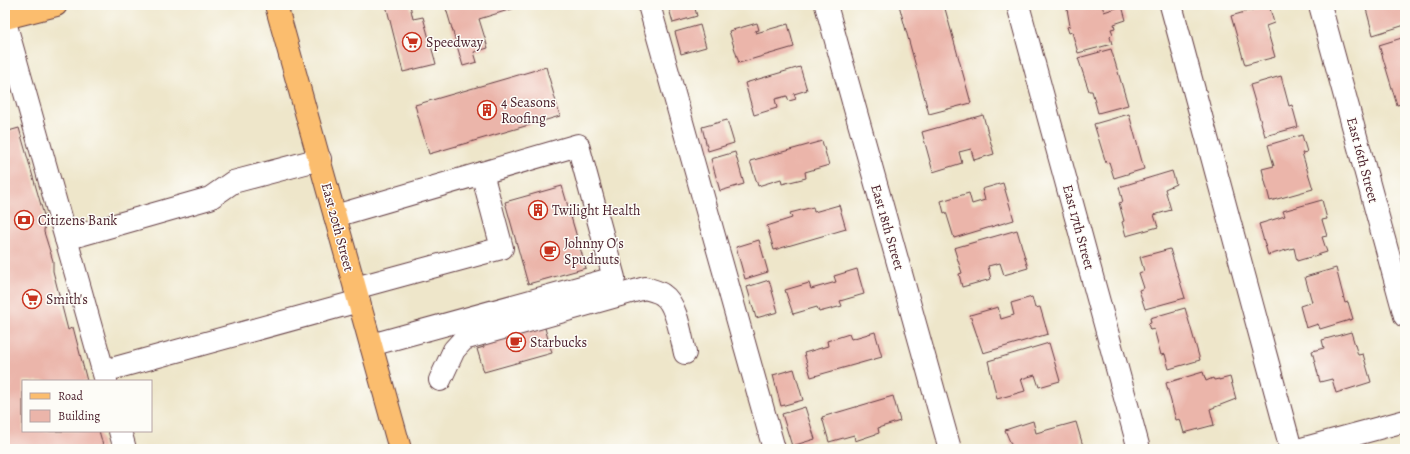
<svg xmlns="http://www.w3.org/2000/svg" width="1410" height="454" font-family="Alegreya,serif">
  <rect width="100%" height="100%" fill="#fdfcf7"/>
  <filter id="ink" filterUnits="userSpaceOnUse"><feTurbulence type="fractalNoise" baseFrequency=".025" numOctaves="2"/><feDisplacementMap in="SourceGraphic" scale="8" xChannelSelector="R" yChannelSelector="G"/><feConvolveMatrix kernelMatrix="1 2 1 2 8 2 1 2 1" color-interpolation-filters="sRGB"/></filter>
  <filter id="wash" filterUnits="userSpaceOnUse"><feTurbulence type="fractalNoise" baseFrequency=".012" numOctaves="4" result="noise"/><feDisplacementMap in="SourceGraphic" scale="16" xChannelSelector="R" yChannelSelector="G"/><feGaussianBlur stdDeviation="0.9" result="paint"/><feColorMatrix in="noise" values="0 0 0 0 0 0 0 0 0 0 0 0 0 0 0 0 0 1.4 0 .05"/><feComposite in="paint" operator="in"/></filter>
  <g filter="url(#wash)">
    <rect width="100%" height="100%" fill="#eee6ca"/>
    <g id="blocks">
      <!-- building -->
      <g fill="#ebb5aa">
        <polygon points="386,5 410,5 413,19 423,17 436,64 403,72"/>
        <polygon points="445,5 525,5 479,19 488,48 474,52 477,62 463,66"/>
        <polygon points="668,5 694,5 697,16 673,23"/>
        <polygon points="899,5 944,5 971,103 929,114"/>
        <polygon points="1069,5 1102,5 1104,12 1122,6 1126,20 1114,24 1115,28 1111,29 1113,34 1110,37 1112,44 1078,53 1072,32 1069,33 1067,27 1070,26 1067,9 1070,8"/>
        <polygon points="1269,5 1274,23 1266,26 1275,57 1245,65 1231,16"/>
        <polygon points="1365,5 1404,5 1405,25 1373,35"/>
        <polygon points="757,23 759,30 755,31 756,33 788,24 794,47 739,63 729,31"/>
        <polygon points="700,25 706,47 681,54 675,32"/>
        <polygon points="1405,37 1405,103 1397,105 1379,45"/>
        <polygon points="1111,49 1128,105 1098,113 1092,91 1089,91 1078,58"/>
        <polygon points="546,67 560,116 429,154 415,105"/>
        <polygon points="800,67 807,90 794,94 796,99 789,101 787,96 775,99 777,108 754,115 745,83"/>
        <polygon points="1281,76 1289,106 1292,105 1298,127 1265,136 1250,85"/>
        <polygon points="1129,114 1144,169 1114,178 1109,162 1106,163 1094,124"/>
        <polygon points="983,115 994,154 974,160 971,149 959,152 962,163 933,172 922,132"/>
        <polygon points="727,120 734,143 708,151 702,127"/>
        <polygon points="19,128 45,219 44,232 53,261 53,271 68,330 73,327 87,381 23,381 23,431 99,431 104,448 99,449 5,449 5,132"/>
        <polygon points="1302,135 1307,152 1302,153 1313,189 1270,201 1262,169 1274,166 1268,145"/>
        <polygon points="822,141 829,165 805,172 806,178 782,184 781,179 758,186 750,161"/>
        <polygon points="735,152 744,184 720,191 711,159"/>
        <polygon points="1172,171 1176,184 1165,189 1171,210 1154,215 1158,227 1126,236 1122,222 1124,221 1119,203 1123,202 1119,187"/>
        <polygon points="1003,183 1014,220 954,238 946,212 944,213 941,201 969,193 972,204 985,200 982,189"/>
        <polygon points="562,186 586,268 528,284 505,202"/>
        <polygon points="1322,200 1327,219 1322,220 1327,236 1322,237 1327,252 1297,261 1294,248 1268,255 1259,224 1285,216 1283,211"/>
        <polygon points="839,205 846,229 774,250 767,226 792,218 790,213 813,207 814,212"/>
        <polygon points="1017,230 1028,268 1004,275 1000,263 988,266 991,279 962,287 959,274 962,273 954,248"/>
        <polygon points="759,240 768,272 745,279 736,247"/>
        <polygon points="1170,249 1185,298 1145,309 1139,290 1144,288 1139,273 1144,271 1140,257"/>
        <polygon points="1336,268 1345,303 1348,302 1353,319 1320,329 1318,324 1306,328 1300,306 1312,302 1305,277"/>
        <polygon points="857,269 864,294 840,301 842,306 819,312 817,307 793,314 785,290 809,283 811,289 836,282 834,276"/>
        <polygon points="769,280 778,312 756,318 747,287"/>
        <polygon points="1032,297 1035,308 1040,307 1048,334 983,353 970,315 998,307 1001,319 1014,315 1011,303"/>
        <polygon points="1185,308 1200,360 1169,369 1165,354 1161,355 1154,329 1150,330 1148,324 1151,323 1150,318"/>
        <polygon points="543,321 552,353 484,372 477,349 484,347 482,338"/>
        <polygon points="875,332 882,357 811,377 804,353 828,346 827,341 849,334 851,339"/>
        <polygon points="1351,332 1358,355 1363,354 1371,382 1336,393 1332,379 1320,382 1312,351 1324,348 1322,340"/>
        <polygon points="1049,343 1060,381 1039,387 1035,375 1021,379 1025,391 997,399 988,361"/>
        <polygon points="794,369 803,400 781,406 773,375"/>
        <polygon points="1203,372 1206,381 1213,378 1214,380 1219,379 1219,380 1230,377 1236,399 1210,409 1214,425 1184,433 1180,419 1176,420 1166,383"/>
        <polygon points="893,396 900,421 878,428 879,433 855,441 854,435 829,442 822,417"/>
        <polygon points="805,407 815,439 792,446 782,414"/>
        <polygon points="1033,421 1036,433 1076,422 1083,446 1074,449 1013,449 1005,430"/>
      </g>
    </g>
  </g>
  <g filter="url(#ink)">
    <use href="#blocks" fill-opacity="0" stroke="#633d43" stroke-width="1"/>
    <g fill="none" stroke-linecap="round" stroke-linejoin="round">
      <!-- minor casing -->
      <g stroke="#633d43" stroke-width="24">
        <g id="minor">
          <polyline points="649,5 774,449"/>
          <polyline points="826,5 950,449"/>
          <polyline points="1018,5 1139,449"/>
          <polyline points="1171,5 1291,449"/>
          <polyline points="1320,5 1405,316"/>
          <polyline points="5,22 106,381"/>
          <polyline points="335,216 578,145 614,278 371,345"/>
          <polyline points="66,239 210,198 233,182 320,159"/>
          <polyline points="355,288 502,248 482,173"/>
          <polyline points="104,371 359,301"/>
          <path d="M440,380L454,350L464,339L645,288C651,290 658,291 663,295C677,304 681,337 685,353"/>
          <polyline points="120,431 125,449"/>
          <polyline points="1301,449 1405,421"/>
        </g>
      </g>
      <!-- major casing -->
      <g stroke="#633d43" stroke-width="24">
        <g id="major">
          <polyline points="276,5 400,449"/>
          <polyline points="5,18 56,5"/>
        </g>
      </g>
      <!-- minor -->
      <use href="#minor" stroke="#fff" stroke-width="22"/>
      <!-- major -->
      <use href="#major" stroke="#fbbd6e" stroke-width="22"/>
    </g>
  </g>
  <!-- icons -->
  <defs>
    <g id="supermarket-ring" transform="scale(1)"><circle r="9.5" fill="#fdfcf7" stroke="#c8321e" stroke-width="1.5"/><path d="M-6-5.5h2.5l.6 2H6L4.5 2H-2.5L-4.4-4H-6ZM-1.5 3.2a1.3 1.3 0 1 0 .1 0ZM3 3.2a1.3 1.3 0 1 0 .1 0Z" fill="#c8321e"/></g>
    <g id="building-ring" transform="scale(1)"><circle r="9.5" fill="#fdfcf7" stroke="#c8321e" stroke-width="1.5"/><path d="M-4-6H4V6H1V3H-1V6H-4ZM-2.5-4.3h1.7v1.8h-1.7ZM.8-4.3h1.7v1.8H.8ZM-2.5-1h1.7V.8h-1.7ZM.8-1h1.7V.8H.8Z" fill="#c8321e"/></g>
    <g id="bank-ring" transform="scale(1)"><circle r="9.5" fill="#fdfcf7" stroke="#c8321e" stroke-width="1.5"/><path d="M-6-4H6V4H-6ZM0-2.3a2.3 2.3 0 1 0 0 4.6a2.3 2.3 0 1 0 0-4.6Z" fill="#c8321e"/></g>
    <g id="cafe-ring" transform="scale(1)"><circle r="9.5" fill="#fdfcf7" stroke="#c8321e" stroke-width="1.5"/><path d="M-5.5-4.5H6V0H3Q3 3.5 0 3.5H-2.5Q-5.5 3.5-5.5 0ZM3-3.2v2h1.7v-2ZM-6 4.5H4V6H-6Z" fill="#c8321e"/></g>
  </defs>
  <g fill-rule="evenodd">
    <use href="#supermarket-ring" x="412" y="42"/>
    <use href="#building-ring" x="487" y="110"/>
    <use href="#building-ring" x="538" y="210"/>
    <use href="#bank-ring" x="24" y="220"/>
    <use href="#cafe-ring" x="550" y="251"/>
    <use href="#supermarket-ring" x="32" y="299"/>
    <use href="#cafe-ring" x="516" y="342"/>
  </g>
  <g text-anchor="middle" stroke-width="3" stroke-linejoin="round" paint-order="stroke">
    <!-- poi labels -->
    <g font-size="14" fill="#4a1f2b" stroke="#fdfcf7" text-anchor="start">
      <text x="426" y="47">Speedway</text>
      <text x="501" y="107">4 Seasons<tspan x="501" dy="16">Roofing</tspan></text>
      <text x="552" y="215">Twilight Health</text>
      <text x="38" y="225">Citizens Bank</text>
      <text x="564" y="248">Johnny O's<tspan x="564" dy="16">Spudnuts</tspan></text>
      <text x="46" y="304">Smith's</text>
      <text x="530" y="347">Starbucks</text>
    </g>
    <!-- street labels -->
    <g font-size="14" fill="#4a1f2b" stroke="#fdfcf7">
      <text transform="translate(1363 160) rotate(75)" y="5">East 16th Street</text>
      <text transform="translate(338 227) rotate(75)" y="5">East 20th Street</text>
      <text transform="translate(888 227) rotate(74)" y="5">East 18th Street</text>
      <text transform="translate(1079 227) rotate(75)" y="5">East 17th Street</text>
    </g>
  </g>
  <!-- margin -->
  <rect width="1410" height="454" fill="none" stroke="#fdfcf7" stroke-width="20"/>
  <!-- legend -->
  <rect x="22" y="380" width="130" height="52" fill="#fdfcf7" stroke="#b5a4a5"/>
  <rect x="30" y="393" width="20" height="6" fill="#fbbd6e" stroke="#b5a4a5"/>
  <text x="58" y="400" font-size="12" fill="#4a1f2b">Road</text>
  <rect x="30" y="410" width="20" height="12" fill="#ebb5aa" stroke="#b5a4a5"/>
  <text x="58" y="420" font-size="12" fill="#4a1f2b">Building</text>
</svg>
